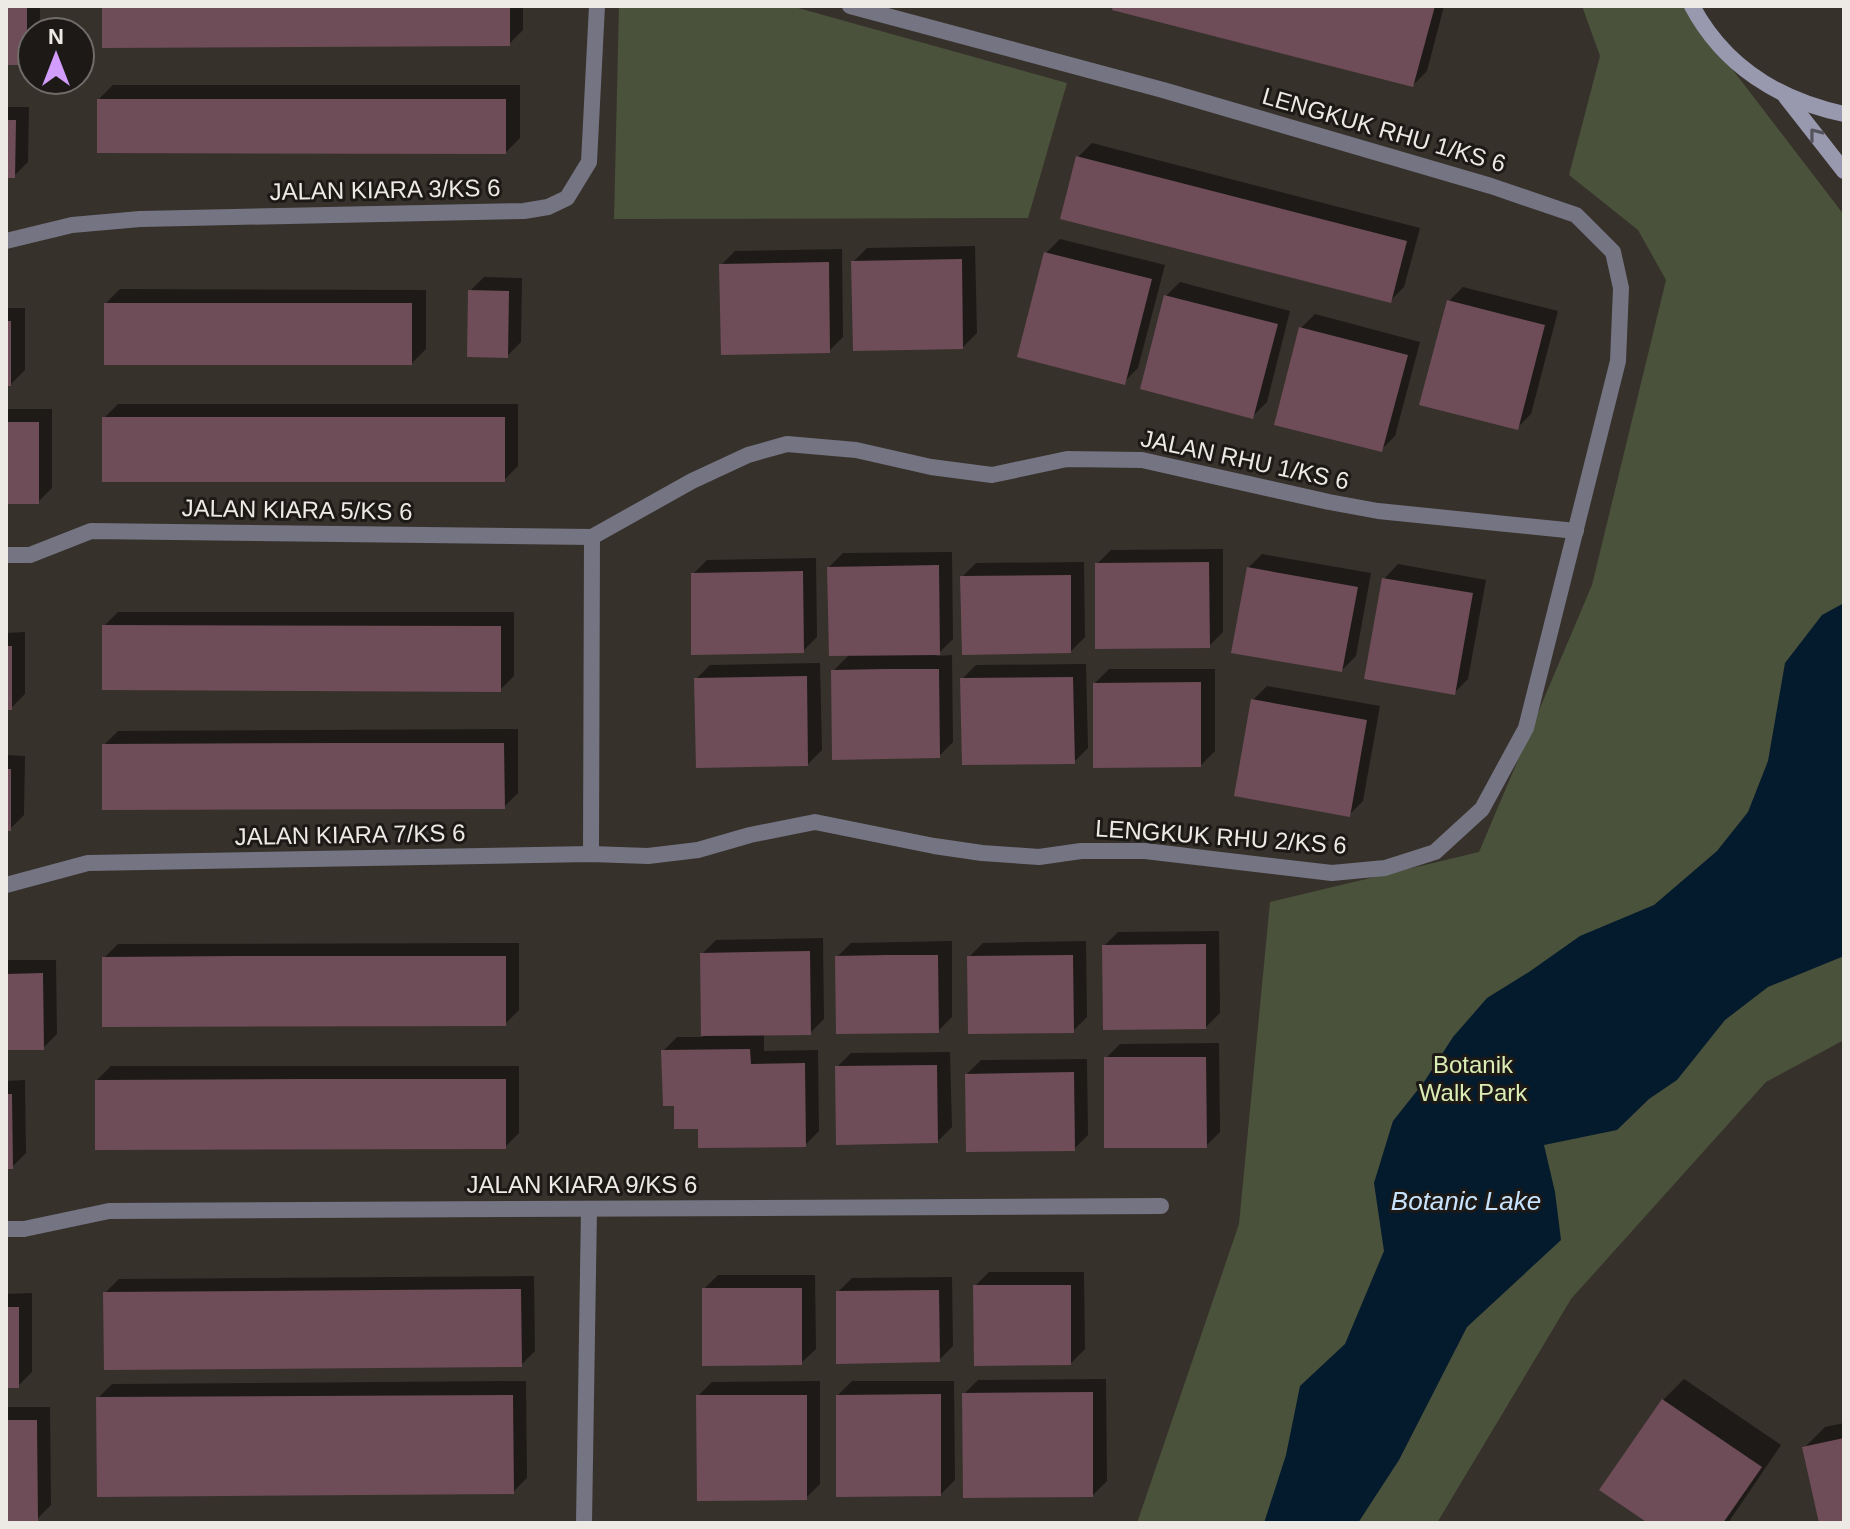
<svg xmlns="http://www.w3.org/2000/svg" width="1850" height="1529" font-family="Arial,sans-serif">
  <rect width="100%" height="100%" fill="#37312b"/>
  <!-- green -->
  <g fill="#4a523b">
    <polygon points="619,6 791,6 1067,83 1028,218 614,219"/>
    <polygon points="1582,6 1684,6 1844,215 1844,1040 1766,1082 1571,1299 1437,1523 1137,1523 1239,1224 1270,902 1479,852 1592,585 1666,280 1638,230 1569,175 1600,56"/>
  </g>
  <!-- water -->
  <polygon fill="#041a2d" points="1844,603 1844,956 1768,987 1725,1020 1677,1080 1649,1099 1617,1130 1544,1145 1555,1192 1561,1240 1467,1327 1399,1460 1358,1523 1264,1523 1286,1455 1300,1386 1345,1344 1384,1251 1374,1183 1393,1121 1424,1082 1453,1037 1487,998 1529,972 1580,936 1654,905 1717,851 1748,812 1768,761 1785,663 1822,615"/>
  <!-- shadow -->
  <g fill="#0007">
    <polygon points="6,6 40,6 40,32 32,32 32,57 26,63 6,63"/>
    <polygon points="104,6 523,6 523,30 509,44"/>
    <polygon points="1115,6 1444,6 1427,71 1413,85"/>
    <polygon points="113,85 520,85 520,138 506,152 99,99"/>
    <polygon points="6,107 29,107 28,162 14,176 6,176"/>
    <polygon points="1092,143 1420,228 1404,287 1390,301 1078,157"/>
    <polygon points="1060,239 1165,265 1138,368 1124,382 1046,253"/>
    <polygon points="975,246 977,333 963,347 853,262 867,248"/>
    <polygon points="842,249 843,337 829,351 721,265 735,251"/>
    <polygon points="484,277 522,278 521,342 507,356 470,291"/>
    <polygon points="1180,282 1290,311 1267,402 1253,416 1166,296"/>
    <polygon points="1463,287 1558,311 1531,414 1517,428 1449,301"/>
    <polygon points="120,289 426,290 426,349 412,363 106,303"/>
    <polygon points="6,308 25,308 25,370 11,384 6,384"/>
    <polygon points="1315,314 1420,342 1395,436 1381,450 1301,328"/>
    <polygon points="118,404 518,404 518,466 504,480 104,418"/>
    <polygon points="6,409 52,409 52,488 38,502 6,502"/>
    <polygon points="1223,549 1223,632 1209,646 1097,564 1111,550"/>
    <polygon points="952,552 953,639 936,656 952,655 953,742 939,756 833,671 850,654 829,567 843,553"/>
    <polygon points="1262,554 1371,573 1356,656 1342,670 1248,568"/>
    <polygon points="816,558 817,637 803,651 693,574 707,560"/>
    <polygon points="1084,562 1085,637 1071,651 962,577 976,563"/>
    <polygon points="1398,564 1486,580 1468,679 1454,693 1384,579"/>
    <polygon points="118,612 514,612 514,676 500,690 104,626"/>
    <polygon points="25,632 25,694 11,708 6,709 6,633"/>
    <polygon points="820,663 822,750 808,764 696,679 710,665"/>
    <polygon points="1086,664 1088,748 1074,762 962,679 976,665"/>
    <polygon points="1109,669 1215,669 1215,751 1201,765 1095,683"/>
    <polygon points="1267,686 1380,706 1363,801 1349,815 1253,700"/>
    <polygon points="518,729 518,793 504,807 104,745 118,731"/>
    <polygon points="6,755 25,756 24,815 10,829 6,829"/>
    <polygon points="1219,931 1220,1013 1206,1027 1104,946 1118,932"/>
    <polygon points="823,938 824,1019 810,1033 764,1034 764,1051 818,1050 819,1131 805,1145 700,1127 675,1104 663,1051 677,1037 703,1037 702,954 716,940"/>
    <polygon points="952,941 952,1017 938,1031 837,957 851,943"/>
    <polygon points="1086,941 1087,1017 1073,1031 969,957 983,943"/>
    <polygon points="519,943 519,1010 505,1024 104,958 118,944"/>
    <polygon points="6,960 56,960 57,1034 43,1048 6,1048"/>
    <polygon points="1219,1043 1220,1132 1206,1146 1106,1058 1120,1044"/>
    <polygon points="950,1052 952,1127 938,1141 837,1067 851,1053"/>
    <polygon points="1087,1059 1088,1135 1074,1149 967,1074 981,1060"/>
    <polygon points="111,1066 519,1066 519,1133 505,1147 97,1080"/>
    <polygon points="25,1080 26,1153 12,1167 6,1167 6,1081"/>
    <polygon points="989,1272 1084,1272 1085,1349 1071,1363 975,1286"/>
    <polygon points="718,1275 815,1275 816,1349 801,1363 704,1289"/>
    <polygon points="534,1276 535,1351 521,1365 105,1293 119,1279"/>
    <polygon points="952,1277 953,1346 939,1360 838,1292 852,1278"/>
    <polygon points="32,1293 32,1372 18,1386 6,1386 6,1294"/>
    <polygon points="1106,1379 1107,1481 1093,1495 964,1394 978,1380"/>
    <polygon points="1684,1379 1781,1445 1728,1523 1652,1523 1663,1400"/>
    <polygon points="526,1381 527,1478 513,1492 98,1398 112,1384"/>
    <polygon points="820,1381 820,1484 806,1498 698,1396 712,1382"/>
    <polygon points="852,1381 954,1381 955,1480 941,1494 838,1395"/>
    <polygon points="6,1407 50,1407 51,1505 37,1519 6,1519"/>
    <polygon points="1844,1423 1844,1523 1821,1523 1804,1448 1825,1427"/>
  </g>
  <!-- building -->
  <g fill="#6e4d59">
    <rect x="6" y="6" width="21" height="59"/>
    <polygon points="102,6 510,6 510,46 102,48"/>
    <polygon points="1113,6 1435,6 1413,87 1112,10"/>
    <polygon points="97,99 506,99 506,154 97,153"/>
    <polygon points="6,120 16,120 15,178 6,178"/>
    <polygon points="1076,156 1407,241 1391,303 1060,219"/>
    <polygon points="1044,252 1152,279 1125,385 1017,357"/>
    <polygon points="962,259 963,349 853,351 851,261"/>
    <polygon points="829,262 830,353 721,355 719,264"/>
    <polygon points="468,290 509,291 508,358 467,357"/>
    <polygon points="1164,295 1278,324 1253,419 1140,389"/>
    <polygon points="1447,300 1545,325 1518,430 1419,405"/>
    <rect x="104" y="303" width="308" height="62"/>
    <rect x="6" y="321" width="5" height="65"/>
    <polygon points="1299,327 1408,355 1382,452 1274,425"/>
    <rect x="102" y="417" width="403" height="65"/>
    <rect x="6" y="422" width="33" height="82"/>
    <polygon points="1209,562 1210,648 1095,649 1095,563"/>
    <polygon points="939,565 940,655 829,656 827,567"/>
    <polygon points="1247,567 1358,587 1342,672 1231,653"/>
    <polygon points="803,571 804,653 691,655 691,573"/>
    <polygon points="1071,575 1071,653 962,655 960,576"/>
    <polygon points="1382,578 1473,593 1455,695 1364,679"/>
    <polygon points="102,625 501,626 501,692 102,690"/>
    <rect x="6" y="646" width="6" height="64"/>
    <polygon points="885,669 939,669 940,758 832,760 831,670"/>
    <polygon points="807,676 808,766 696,768 694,678"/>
    <polygon points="1073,677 1075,764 962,765 960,678"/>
    <polygon points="1201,682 1201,767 1093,768 1093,683"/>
    <polygon points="1251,699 1367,720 1350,817 1234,796"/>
    <polygon points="337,743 504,743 505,809 102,810 102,744"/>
    <rect x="6" y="769" width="5" height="62"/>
    <polygon points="1206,944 1206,1029 1103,1030 1102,945"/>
    <polygon points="810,951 811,1035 701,1036 700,953"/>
    <polygon points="887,955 938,955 939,1033 836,1034 835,956"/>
    <polygon points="1073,955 1074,1033 968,1034 967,956"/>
    <polygon points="237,956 506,956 506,1026 102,1027 102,957"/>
    <polygon points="43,973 44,1050 6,1050 6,974"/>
    <polygon points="750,1049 751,1064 805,1063 806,1147 698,1148 698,1129 674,1129 674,1106 663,1106 661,1050"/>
    <polygon points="1104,1057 1206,1057 1207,1148 1104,1148"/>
    <polygon points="937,1065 938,1143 836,1145 835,1066"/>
    <polygon points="1074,1072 1075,1151 966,1152 965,1074"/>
    <polygon points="300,1079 506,1079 506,1149 95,1150 95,1080"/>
    <polygon points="6,1094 12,1094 13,1169 6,1169"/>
    <polygon points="973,1285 1071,1285 1071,1365 974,1366"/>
    <polygon points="702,1288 802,1288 802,1365 702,1366"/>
    <polygon points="521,1289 522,1367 104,1370 103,1292"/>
    <polygon points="939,1290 940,1362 836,1364 836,1291"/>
    <rect x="6" y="1307" width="13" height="81"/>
    <polygon points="1093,1392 1093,1497 963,1498 962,1393"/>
    <polygon points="941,1394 941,1496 836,1497 836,1395"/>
    <polygon points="513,1395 514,1494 97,1497 96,1397"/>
    <polygon points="696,1395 807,1395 807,1500 697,1501"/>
    <polygon points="1662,1399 1762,1467 1723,1523 1648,1523 1599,1490"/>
    <polygon points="6,1420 37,1420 38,1521 6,1521"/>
    <polygon points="1844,1438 1844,1523 1819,1523 1802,1447"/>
  </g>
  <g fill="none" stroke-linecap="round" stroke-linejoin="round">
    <!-- service -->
    <polyline stroke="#747482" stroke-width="16" points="584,1523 589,1209"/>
    <!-- minor -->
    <g stroke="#747482" stroke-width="16">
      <polyline points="6,241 72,225 140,219 524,211 548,207 567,198 589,162 597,6"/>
      <polyline points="6,555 30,555 91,531 592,537 692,481 748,455 787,444 856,450 931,467 992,475 1067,459 1142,460 1329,502 1378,511 1576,531"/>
      <polyline points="591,854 592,537"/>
      <polyline points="6,885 88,863 591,854 648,856 698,850 750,835 815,822 934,846 982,853 1039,857 1081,851 1145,851 1332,873 1385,868 1435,852 1482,809 1526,728 1618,361 1621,288 1613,252 1576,215 1491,186 1163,90 850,6"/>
      <polyline points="6,1229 24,1229 109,1211 1161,1206"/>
    </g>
    <!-- secondary -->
    <g stroke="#9899af" stroke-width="16">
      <path d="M1692,6C1724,66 1779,100 1844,114"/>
      <polyline points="1786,97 1844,171"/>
    </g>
  </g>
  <!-- one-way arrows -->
  <defs><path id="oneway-chevron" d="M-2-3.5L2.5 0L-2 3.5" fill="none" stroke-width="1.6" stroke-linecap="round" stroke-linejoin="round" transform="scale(2)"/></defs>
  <use stroke="#54535b" href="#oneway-chevron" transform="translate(1815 134) rotate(-128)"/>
  <g text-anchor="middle" stroke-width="6" stroke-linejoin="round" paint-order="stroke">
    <!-- street labels -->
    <g font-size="24" fill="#ede9e5" stroke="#1c1917">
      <text transform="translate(1384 130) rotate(16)" y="8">LENGKUK RHU 1/KS 6</text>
      <text transform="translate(385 190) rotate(-1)" y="8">JALAN KIARA 3/KS 6</text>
      <text transform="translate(1245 460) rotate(12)" y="8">JALAN RHU 1/KS 6</text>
      <text transform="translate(297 510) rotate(1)" y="8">JALAN KIARA 5/KS 6</text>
      <text transform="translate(350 835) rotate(-1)" y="8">JALAN KIARA 7/KS 6</text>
      <text transform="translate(1221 837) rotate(4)" y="8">LENGKUK RHU 2/KS 6</text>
      <text x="582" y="1193">JALAN KIARA 9/KS 6</text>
    </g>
    <!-- park labels -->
    <g font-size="24" fill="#daedb4" stroke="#1c1917">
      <text x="1473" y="1073">Botanik<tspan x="1473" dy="28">Walk Park</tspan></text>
    </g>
    <!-- water labels -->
    <g font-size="26" font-style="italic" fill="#c7e3fd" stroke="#1c1917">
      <text x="1466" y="1210">Botanic Lake</text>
    </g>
  </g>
  <!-- border -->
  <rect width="1850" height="1529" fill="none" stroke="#ede9e5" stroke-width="16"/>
  <!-- north arrow -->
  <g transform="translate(56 56)"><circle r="38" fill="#1c1917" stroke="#706c69" stroke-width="2"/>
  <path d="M0-6L14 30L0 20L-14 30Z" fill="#d29dfd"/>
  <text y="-12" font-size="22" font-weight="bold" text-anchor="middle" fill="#ede9e5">N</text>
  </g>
</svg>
